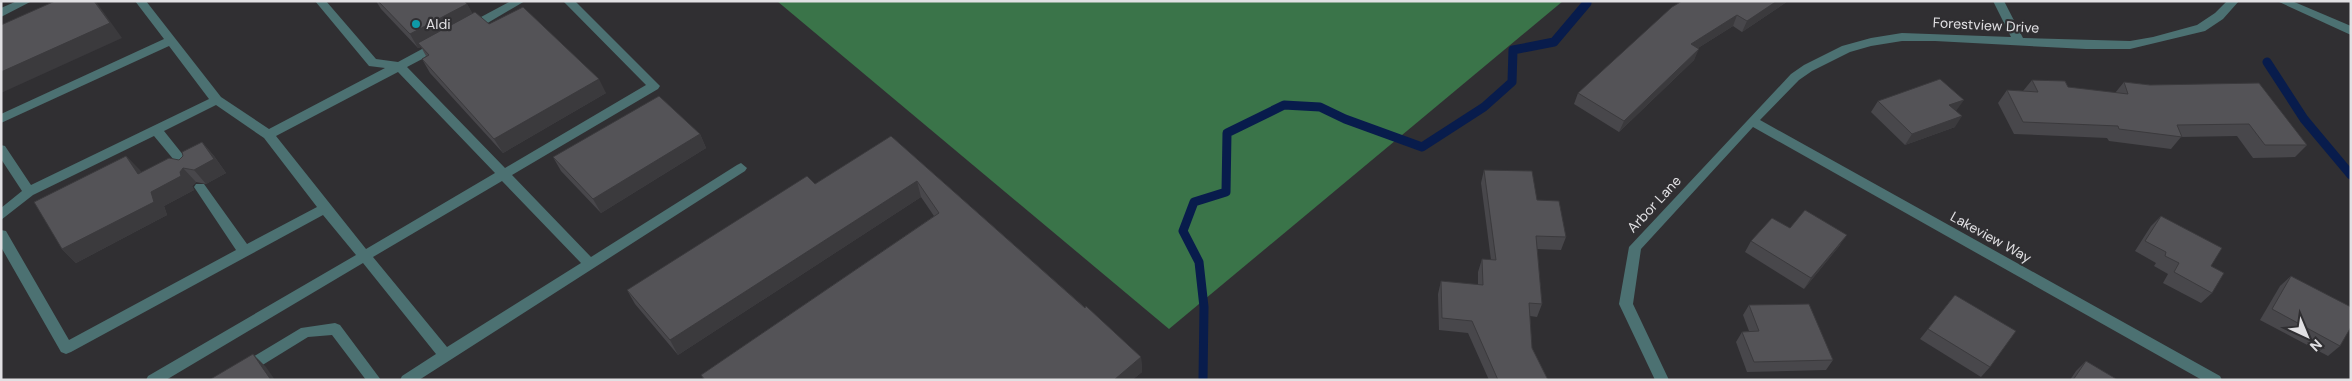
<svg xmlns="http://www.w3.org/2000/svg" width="2352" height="381" font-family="'DM Sans',sans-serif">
  <rect width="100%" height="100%" fill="#302f32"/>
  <!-- forest -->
  <polygon fill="#3a7449" points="777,1 1563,1 1169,329"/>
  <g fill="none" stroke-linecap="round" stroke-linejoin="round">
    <!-- stream -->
    <g stroke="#081c4c" stroke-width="9">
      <polyline points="2267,62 2304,119 2351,175"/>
      <polyline points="1203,380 1204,307 1199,262 1183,231 1194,202 1226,192 1227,133 1284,105 1320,107 1345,119 1422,147 1484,107 1512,82 1513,50 1554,42 1587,3 1586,1"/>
    </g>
    <!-- lane -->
    <g fill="#4c7172" fill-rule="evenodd">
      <polygon points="17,1 32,1 1,17 1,8"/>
      <path d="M135,1H146L221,97L269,129L385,68L369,66L315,1H326L376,59L398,62L435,42H443L445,45L443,48L407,67L505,168L646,85L563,1H575L660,86L658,89L512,175L591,257L737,165L741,163L747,168L745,171L419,380H400L402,376L436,354L363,263L166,380H146L148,376L356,255L323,215L71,352L66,354L61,352L1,247V230L6,231L69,340L236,250L194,187L196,184H204L247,244L317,207L264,138L216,105L164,131L192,166L194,169L192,172H184L154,136L33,195L1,220V208L22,191L1,159V145L5,146L31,185L209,99L169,46L1,123V114L164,39ZM398,72L495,173L366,249L276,136ZM502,181L581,263L447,347L373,257Z"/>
      <polygon points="511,1 525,1 474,31 466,31 464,28 466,25"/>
      <polygon points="335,323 340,325 381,380 366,380 332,335 308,337 238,380 219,380 221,376 301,328"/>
    </g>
    <!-- street -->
    <g fill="#4c7172" fill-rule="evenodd">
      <polygon points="1993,1 2004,1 2023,38 2130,41 2153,37 2197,25 2215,13 2227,1 2239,1 2223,19 2205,31 2130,49 2086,49 1935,41 1902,41 1871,46 1850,52 1812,71 1799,80 1760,120 2220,376 2222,380 2202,380 1753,127 1641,249 1633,304 1669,380 1655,380 1619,304 1629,247 1791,74 1804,65 1842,46 1871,38 1902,33 2011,37"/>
      <polygon points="2277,1 2292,1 2351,26 2351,35"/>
    </g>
  </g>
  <!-- wall -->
  <g fill="#48474b">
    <polygon points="376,1 465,1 464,2 467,4 472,13 489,24 606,93 503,153 430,73 422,59 426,56 421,47 418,48 381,9"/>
    <polygon points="1682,1 1788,1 1742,32 1733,26 1698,48 1694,60 1619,132 1574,104 1578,93"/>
    <polygon points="2032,80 2068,87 2115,93 2124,82 2150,85 2307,145 2295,157 2253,158 2237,136 2181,137 2171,149 2109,141 2107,138 2014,134 1998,103 2007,90 2023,91"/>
    <polygon points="1878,101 1956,111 1955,127 1905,145 1871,112"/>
    <polygon points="700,134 706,148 601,213 561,171 553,157"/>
    <polygon points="891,136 1141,357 1142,372 1132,380 704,380 701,375 934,216 921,197 678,355 635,304 627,290 815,184"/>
    <polygon points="202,142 214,156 226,173 206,184 196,182 192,186 194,190 164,206 167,215 76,263 62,249 126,156 141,172 179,160"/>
    <polygon points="1484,170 1537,200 1566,237 1561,250 1537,249 1542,304 1537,317 1530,316 1532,348 1548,380 1489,380 1468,333 1439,330 1438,294 1441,281 1478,285 1478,272 1482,259 1491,260 1481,183"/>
    <polygon points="2161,216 2211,266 2212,293 2201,303 2163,283 2168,274 2154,266 2156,263 2135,251 2151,226"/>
    <polygon points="1790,228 1840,245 1804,289 1745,252 1751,241"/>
    <polygon points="2291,276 2340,346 2328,356 2260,320 2280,286"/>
    <polygon points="1955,295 1990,367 1981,377 1920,339"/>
    <polygon points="1749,305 1833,360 1826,370 1747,372 1736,342 1742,332 1749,331 1743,315"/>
    <polygon points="2086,361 2118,380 2070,380 2076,371"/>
  </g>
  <!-- shaded-wall -->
  <g fill="#3b3a3d">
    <polygon points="94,1 96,1 97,3 122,38 1,93 1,72"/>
    <polygon points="1777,1 1788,1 1742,32 1747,21"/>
    <polygon points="467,4 475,18 418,43 421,47 418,48 410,34"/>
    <polygon points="1737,15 1733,26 1687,55 1691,44"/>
    <polygon points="1699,49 1694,60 1619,132 1624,121"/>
    <polygon points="599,79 606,93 503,153 494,139"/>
    <polygon points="1964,100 1956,111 1949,105"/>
    <polygon points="1962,116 1955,127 1905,145 1912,134"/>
    <polygon points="700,134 706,148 601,213 593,199"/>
    <polygon points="202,142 214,156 226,173 206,184 194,170"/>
    <polygon points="126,156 140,170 152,188 138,174"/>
    <polygon points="183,168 196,182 192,186 194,190 164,206 167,215 76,263 62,249 151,192 180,172"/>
    <polygon points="917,181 921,197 678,355 670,340"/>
    <polygon points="1847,235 1840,245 1804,289 1811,278"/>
    <polygon points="253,354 266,367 275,380 271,380"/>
    <polygon points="1141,357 1142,372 1132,380 1114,380"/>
  </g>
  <!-- building -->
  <g fill="#545357" stroke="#3b3a3d">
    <polygon points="55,1 94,1 110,23 1,72 1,25"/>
    <polygon points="378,1 464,1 467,4 410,34"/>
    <polygon points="1682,1 1777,1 1747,21 1737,15 1691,44 1699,49 1624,121 1578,93 1672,7"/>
    <polygon points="523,7 599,79 494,139 422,59 429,55 418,43 475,12 489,24"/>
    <polygon points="1940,79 1964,100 1949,105 1962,116 1912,134 1878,101"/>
    <polygon points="2032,80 2065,81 2068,87 2128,94 2124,82 2150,85 2259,83 2307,145 2265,145 2249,124 2177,125 2182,137 2119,129 2118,126 2023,122 2007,90 2038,92"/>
    <polygon points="659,96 700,134 593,199 553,157"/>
    <polygon points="891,136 1085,308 1086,306 1141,357 1114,380 705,380 701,375 939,213 917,181 670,340 627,290 807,176 815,184"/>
    <polygon points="202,142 214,159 194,170 183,168 180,172 181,176 151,192 154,202 62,249 34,202 126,156 138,174 169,158 179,160 183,156 182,152"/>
    <polygon points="1484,170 1532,171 1537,200 1559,201 1566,237 1536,236 1542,304 1529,303 1532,348 1548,380 1498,380 1472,321 1442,318 1441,281 1483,285 1482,259 1496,260"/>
    <polygon points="1805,210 1847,235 1811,278 1751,241 1772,218 1790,228"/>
    <polygon points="2161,216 2222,248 2211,266 2224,273 2212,293 2174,272 2179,263 2165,256 2166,252 2145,241"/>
    <polygon points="2291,276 2351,307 2351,327 2340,346 2272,309"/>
    <polygon points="1955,295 2016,331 1990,367 1928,329"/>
    <polygon points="1809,304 1833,360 1754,362 1742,332 1759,331 1749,305"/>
    <polygon points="253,354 271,380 209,380"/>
    <polygon points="2086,361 2118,380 2073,380"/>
  </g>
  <!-- markers -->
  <circle fill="#0f9aa8" stroke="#302f32" stroke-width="2" cx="416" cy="24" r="5"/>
  <g text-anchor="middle" stroke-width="4.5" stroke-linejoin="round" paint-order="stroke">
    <!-- poi labels -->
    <g font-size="14" fill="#e1e0e3" stroke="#302f32" text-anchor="start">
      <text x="426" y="29">Aldi</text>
    </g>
    <!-- street labels -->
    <g font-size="14" fill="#e1e0e3" stroke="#302f32">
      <text transform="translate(1986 25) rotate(3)" y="5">Forestview Drive</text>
      <text transform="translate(1654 204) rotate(-47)" y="5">Arbor Lane</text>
      <text transform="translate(1991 237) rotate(29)" y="5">Lakeview Way</text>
    </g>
  </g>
  <!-- border -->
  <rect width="2352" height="381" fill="none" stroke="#e1e0e3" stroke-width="5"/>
  <!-- north arrow -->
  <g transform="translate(2307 336) rotate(136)" stroke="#302f32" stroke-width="4" paint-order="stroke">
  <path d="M0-4L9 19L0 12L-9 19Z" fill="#e1e0e3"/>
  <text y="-8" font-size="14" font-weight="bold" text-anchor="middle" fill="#e1e0e3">N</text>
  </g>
</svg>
